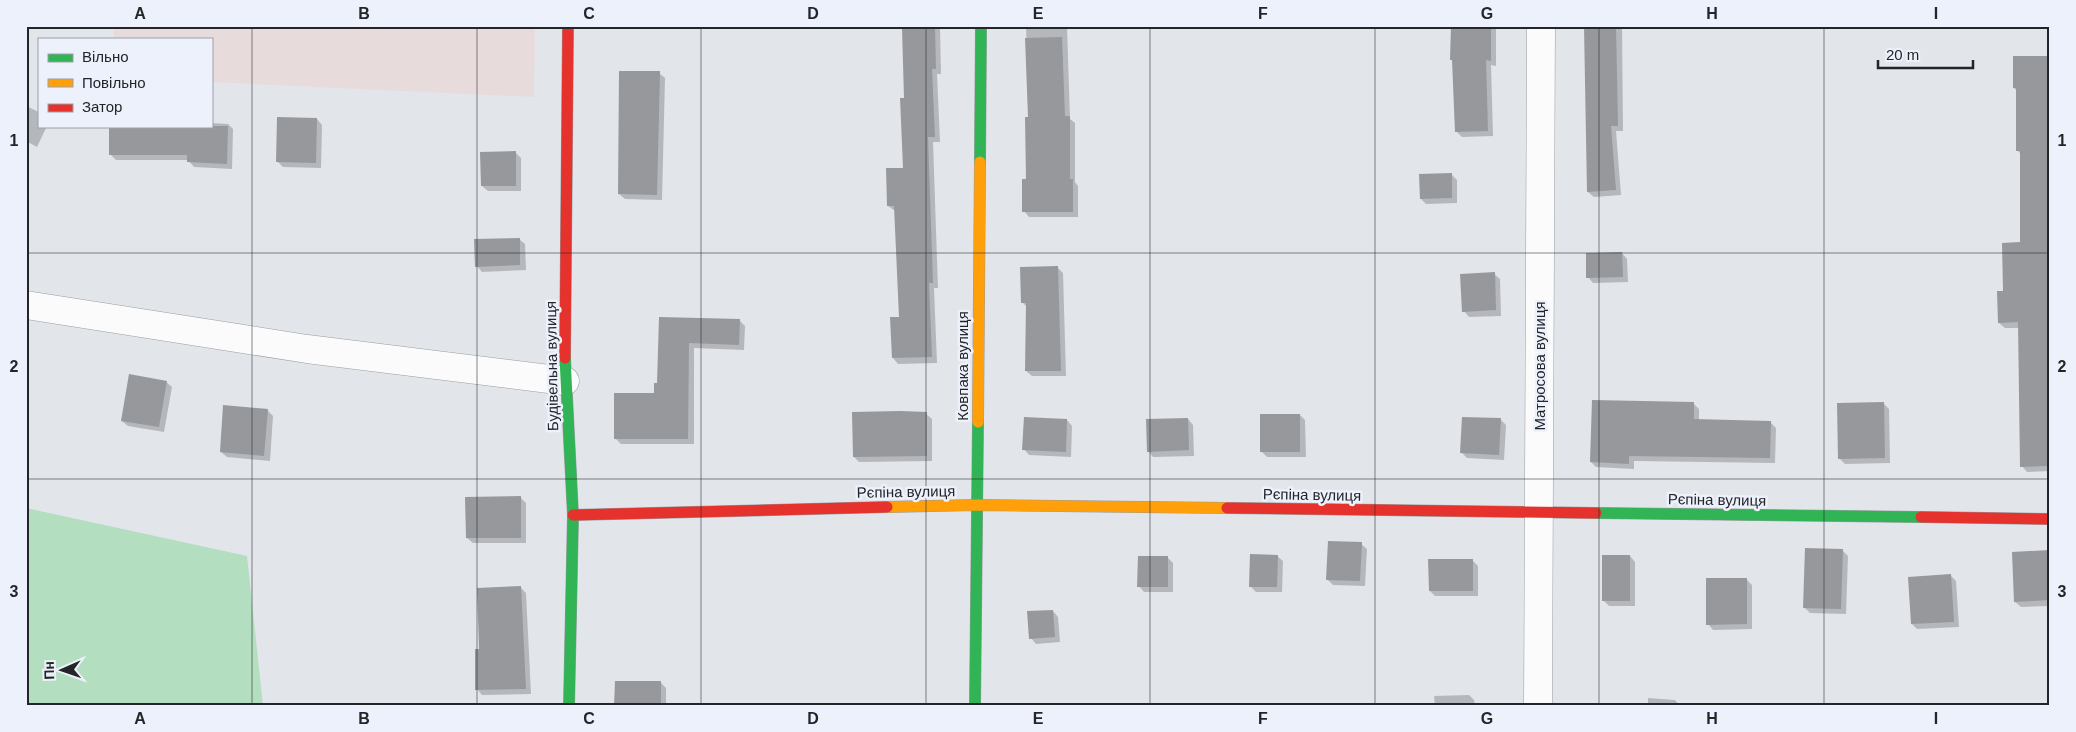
<svg xmlns="http://www.w3.org/2000/svg" width="2076" height="732" font-family="Helvetica,sans-serif">
  <rect width="100%" height="100%" fill="#e2e5ea"/>
  <!-- industrial -->
  <polygon fill="#e8dbdc" points="114,26 535,26 534,97 211,82 211,39 114,39"/>
  <!-- green -->
  <polygon fill="#b3dec0" points="26,508 247,556 263,706 26,706"/>
  <!-- shadow -->
  <g fill="#0003">
    <polygon points="904,26 940,26 941,74 937,74 940,142 933,142 938,288 934,288 937,363 898,364 893,358 900,318 895,211 888,206 904,169"/>
    <polygon points="1026,26 1067,26 1070,119 1075,123 1075,182 1078,186 1078,217 1029,217 1024,211 1029,118"/>
    <polygon points="1457,26 1496,26 1496,66 1491,65 1493,136 1462,137 1456,131 1454,61"/>
    <polygon points="1586,26 1622,26 1623,131 1616,131 1621,195 1594,197 1588,192"/>
    <polygon points="2050,57 2050,471 2027,472 2022,466 2020,328 2005,328 1999,323 2004,292 2022,244 2022,155 2017,150 2017,91 2014,88"/>
    <polygon points="659,73 665,78 662,200 625,199 619,194"/>
    <polygon points="26,106 39,112 39,126 47,126 37,147 26,141"/>
    <polygon points="317,119 322,125 321,168 283,167 277,161"/>
    <polygon points="211,123 228,124 233,129 232,169 194,167 188,160 116,160 110,154 211,126"/>
    <polygon points="515,152 521,158 521,191 488,191 482,186"/>
    <polygon points="1451,174 1457,180 1457,203 1426,204 1421,199"/>
    <polygon points="519,239 525,244 526,270 482,272 477,266"/>
    <polygon points="1622,253 1627,259 1628,282 1593,283 1588,277"/>
    <polygon points="1057,267 1063,273 1066,376 1032,376 1026,371 1027,307 1022,302"/>
    <polygon points="1494,274 1500,279 1501,316 1469,317 1464,311"/>
    <polygon points="660,318 740,321 745,326 744,350 694,348 694,444 621,444 615,438 655,394 658,384"/>
    <polygon points="166,382 172,387 164,432 128,426 122,421"/>
    <polygon points="1693,403 1699,409 1699,420 1770,422 1776,428 1775,463 1634,461 1634,469 1596,467 1591,462"/>
    <polygon points="1883,403 1889,409 1890,463 1845,464 1839,458"/>
    <polygon points="267,410 273,416 270,461 227,457 221,452"/>
    <polygon points="926,414 932,419 932,461 859,462 854,457"/>
    <polygon points="1300,415 1305,420 1306,457 1267,457 1261,451"/>
    <polygon points="1188,419 1193,425 1194,456 1153,457 1148,451"/>
    <polygon points="1500,419 1506,425 1504,460 1467,458 1462,453"/>
    <polygon points="1067,420 1072,426 1071,457 1029,455 1024,449"/>
    <polygon points="520,497 526,503 526,543 473,543 467,538"/>
    <polygon points="1361,544 1367,549 1365,586 1333,585 1327,579"/>
    <polygon points="1843,551 1848,556 1846,614 1810,613 1804,607"/>
    <polygon points="2050,552 2050,606 2021,607 2015,602"/>
    <polygon points="1277,556 1283,561 1282,592 1256,592 1250,586"/>
    <polygon points="1630,556 1635,562 1635,606 1609,606 1603,600"/>
    <polygon points="1168,558 1173,563 1173,592 1144,592 1139,586"/>
    <polygon points="1472,560 1478,566 1478,596 1435,596 1430,591"/>
    <polygon points="1951,576 1956,581 1959,627 1917,629 1912,624"/>
    <polygon points="1746,579 1752,585 1752,629 1713,630 1708,624"/>
    <polygon points="520,587 526,593 531,694 482,695 477,689 480,650"/>
    <polygon points="1053,611 1058,617 1060,642 1036,644 1031,638"/>
    <polygon points="660,682 666,688 666,706 616,706"/>
    <polygon points="1469,695 1474,700 1475,706 1435,706 1434,696"/>
    <polygon points="1648,698 1675,700 1680,706 1648,706"/>
  </g>
  <!-- building -->
  <g fill="#96989c">
    <polygon points="1451,26 1491,27 1491,61 1486,60 1488,131 1455,132 1452,60 1450,60"/>
    <polygon points="1584,26 1616,26 1618,126 1611,126 1616,190 1587,192"/>
    <polygon points="902,28 935,28 936,69 932,69 935,137 928,137 933,283 929,283 932,357 892,358 890,317 899,317 894,206 887,206 886,168 903,168 900,98 904,98"/>
    <polygon points="1062,37 1065,116 1070,116 1070,179 1073,179 1073,212 1022,212 1022,179 1026,179 1025,117 1028,117 1025,38"/>
    <polygon points="2013,56 2050,56 2050,466 2020,467 2018,322 1998,323 1997,291 2003,291 2002,243 2020,242 2020,151 2016,151 2016,88 2013,88"/>
    <polygon points="619,71 660,71 657,195 618,194"/>
    <polygon points="277,117 317,118 316,163 276,162"/>
    <polygon points="109,126 228,126 227,164 187,162 187,155 109,155"/>
    <polygon points="516,151 516,186 481,186 480,152"/>
    <polygon points="1452,173 1452,198 1420,199 1419,174"/>
    <polygon points="520,238 520,265 475,267 474,239"/>
    <polygon points="1622,252 1623,277 1586,278 1586,253"/>
    <polygon points="1058,266 1061,371 1025,371 1026,303 1021,303 1020,267"/>
    <polygon points="1495,272 1496,310 1462,312 1460,274"/>
    <polygon points="659,317 740,319 739,345 689,343 688,439 614,439 614,393 654,393 654,383 657,383"/>
    <polygon points="129,374 167,381 159,427 121,421"/>
    <polygon points="1592,400 1694,402 1694,419 1771,421 1770,458 1629,456 1629,464 1590,462"/>
    <polygon points="1884,402 1885,458 1838,459 1837,403"/>
    <polygon points="223,405 268,409 264,456 220,452"/>
    <polygon points="900,411 927,412 927,456 853,457 852,412"/>
    <rect x="1260" y="414" width="40" height="38"/>
    <polygon points="1024,417 1067,419 1066,452 1022,450"/>
    <polygon points="1462,417 1501,418 1499,455 1460,453"/>
    <polygon points="1188,418 1189,450 1147,452 1146,419"/>
    <polygon points="521,496 521,538 466,538 465,497"/>
    <polygon points="1328,541 1362,542 1360,581 1326,580"/>
    <polygon points="1805,548 1843,549 1841,609 1803,608"/>
    <polygon points="2050,550 2050,600 2014,602 2012,552"/>
    <polygon points="1250,554 1278,555 1277,587 1249,587"/>
    <rect x="1602" y="555" width="28" height="46"/>
    <polygon points="1138,556 1168,556 1168,587 1137,587"/>
    <polygon points="1428,559 1473,559 1473,591 1429,591"/>
    <polygon points="1951,574 1954,622 1911,624 1908,577"/>
    <polygon points="1706,578 1747,578 1747,624 1706,625"/>
    <polygon points="521,586 526,689 475,690 475,649 479,649 477,588"/>
    <polygon points="1053,610 1055,637 1029,639 1027,611"/>
    <polygon points="615,681 661,681 661,706 614,706"/>
  </g>
  <g fill="none" stroke-linecap="round" stroke-linejoin="round">
    <!-- street casing -->
    <g stroke="#9b9da1" stroke-width="29">
      <g id="street">
        <polyline points="26,305 307,349 565,381"/>
        <polyline points="1538,706 1541,26"/>
      </g>
    </g>
    <!-- fast casing -->
    <g stroke="#9b9da1" stroke-width="12">
      <g id="fast">
        <polyline points="980,162 981,26"/>
        <polyline points="565,358 573,515 569,706"/>
        <polyline points="1596,513 1921,517"/>
        <polyline points="975,706 978,422"/>
      </g>
    </g>
    <!-- slow casing -->
    <g stroke="#9b9da1" stroke-width="12">
      <g id="slow">
        <polyline points="978,422 980,162"/>
        <polyline points="887,507 977,505 1227,508"/>
      </g>
    </g>
    <!-- jam casing -->
    <g stroke="#9b9da1" stroke-width="12">
      <g id="jam">
        <polyline points="565,358 568,26"/>
        <polyline points="1227,508 1596,513"/>
        <polyline points="573,515 887,507"/>
        <polyline points="1921,517 2050,519"/>
      </g>
    </g>
    <!-- street -->
    <use href="#street" stroke="#fbfbfc" stroke-width="28"/>
    <!-- fast -->
    <use href="#fast" stroke="#30b455" stroke-width="11"/>
    <!-- slow -->
    <use href="#slow" stroke="#ff9f0a" stroke-width="11"/>
    <!-- jam -->
    <use href="#jam" stroke="#e5322d" stroke-width="11"/>
  </g>
  <!-- grid -->
  <path fill="none" stroke="#232528" stroke-width="1" stroke-opacity="0.55" d="M252,26V706M477,26V706M701,26V706M926,26V706M1150,26V706M1375,26V706M1599,26V706M1824,26V706M26,253H2050M26,479H2050"/>
  <g text-anchor="middle" stroke-width="5" stroke-linejoin="round" paint-order="stroke">
    <!-- street labels -->
    <g font-size="15" fill="#232528" stroke="#edf1fb">
      <text transform="translate(552 366) rotate(-91)" y="5">Будівельна вулиця</text>
      <text transform="translate(963 366) rotate(-90)" y="5">Ковпака вулиця</text>
      <text transform="translate(1540 366) rotate(-90)" y="5">Матросова вулиця</text>
      <text transform="translate(906 492) rotate(-1)" y="5">Рєпіна вулиця</text>
      <text transform="translate(1312 495) rotate(1)" y="5">Рєпіна вулиця</text>
      <text transform="translate(1717 500) rotate(1)" y="5">Рєпіна вулиця</text>
    </g>
  </g>
  <!-- border -->
  <rect width="2076" height="732" fill="none" stroke="#edf1fb" stroke-width="55"/>
  <!-- legend -->
  <rect x="38" y="38" width="175" height="90" fill="#edf1fb" stroke="#9c9fa7"/>
  <rect x="48" y="54" width="25" height="8" fill="#30b455" stroke="#9c9fa7"/>
  <text x="82" y="62" font-size="15" fill="#232528">Вільно</text>
  <rect x="48" y="79" width="25" height="8" fill="#ff9f0a" stroke="#9c9fa7"/>
  <text x="82" y="88" font-size="15" fill="#232528">Повільно</text>
  <rect x="48" y="104" width="25" height="8" fill="#e5322d" stroke="#9c9fa7"/>
  <text x="82" y="112" font-size="15" fill="#232528">Затор</text>
  <!-- north arrow -->
  <g transform="translate(62 670) rotate(268)" stroke="#edf1fb" stroke-width="4" paint-order="stroke">
  <path d="M0-4L9 19L0 12L-9 19Z" fill="#232528"/>
  <text y="-8" font-size="14" font-weight="bold" text-anchor="middle" fill="#232528">Пн</text>
  </g>
  <!-- scale -->
  <path d="M1878 60v8h95v-8" fill="none" stroke="#232528" stroke-width="2.5"/>
  <text x="1886" y="60" font-size="15" fill="#232528" stroke="#edf1fb" stroke-width="4" paint-order="stroke">20 m</text>
  <rect x="28" y="28" width="2020" height="676" fill="none" stroke="#232528" stroke-width="2"/>
  <g font-size="16" text-anchor="middle" font-weight="bold" fill="#232528">
    <text x="140" y="19">A</text>
    <text x="364" y="19">B</text>
    <text x="589" y="19">C</text>
    <text x="813" y="19">D</text>
    <text x="1038" y="19">E</text>
    <text x="1263" y="19">F</text>
    <text x="1487" y="19">G</text>
    <text x="1712" y="19">H</text>
    <text x="1936" y="19">I</text>
    <text x="14" y="146">1</text>
    <text x="2062" y="146">1</text>
    <text x="14" y="372">2</text>
    <text x="2062" y="372">2</text>
    <text x="14" y="597">3</text>
    <text x="2062" y="597">3</text>
    <text x="140" y="724">A</text>
    <text x="364" y="724">B</text>
    <text x="589" y="724">C</text>
    <text x="813" y="724">D</text>
    <text x="1038" y="724">E</text>
    <text x="1263" y="724">F</text>
    <text x="1487" y="724">G</text>
    <text x="1712" y="724">H</text>
    <text x="1936" y="724">I</text>
  </g>
</svg>
